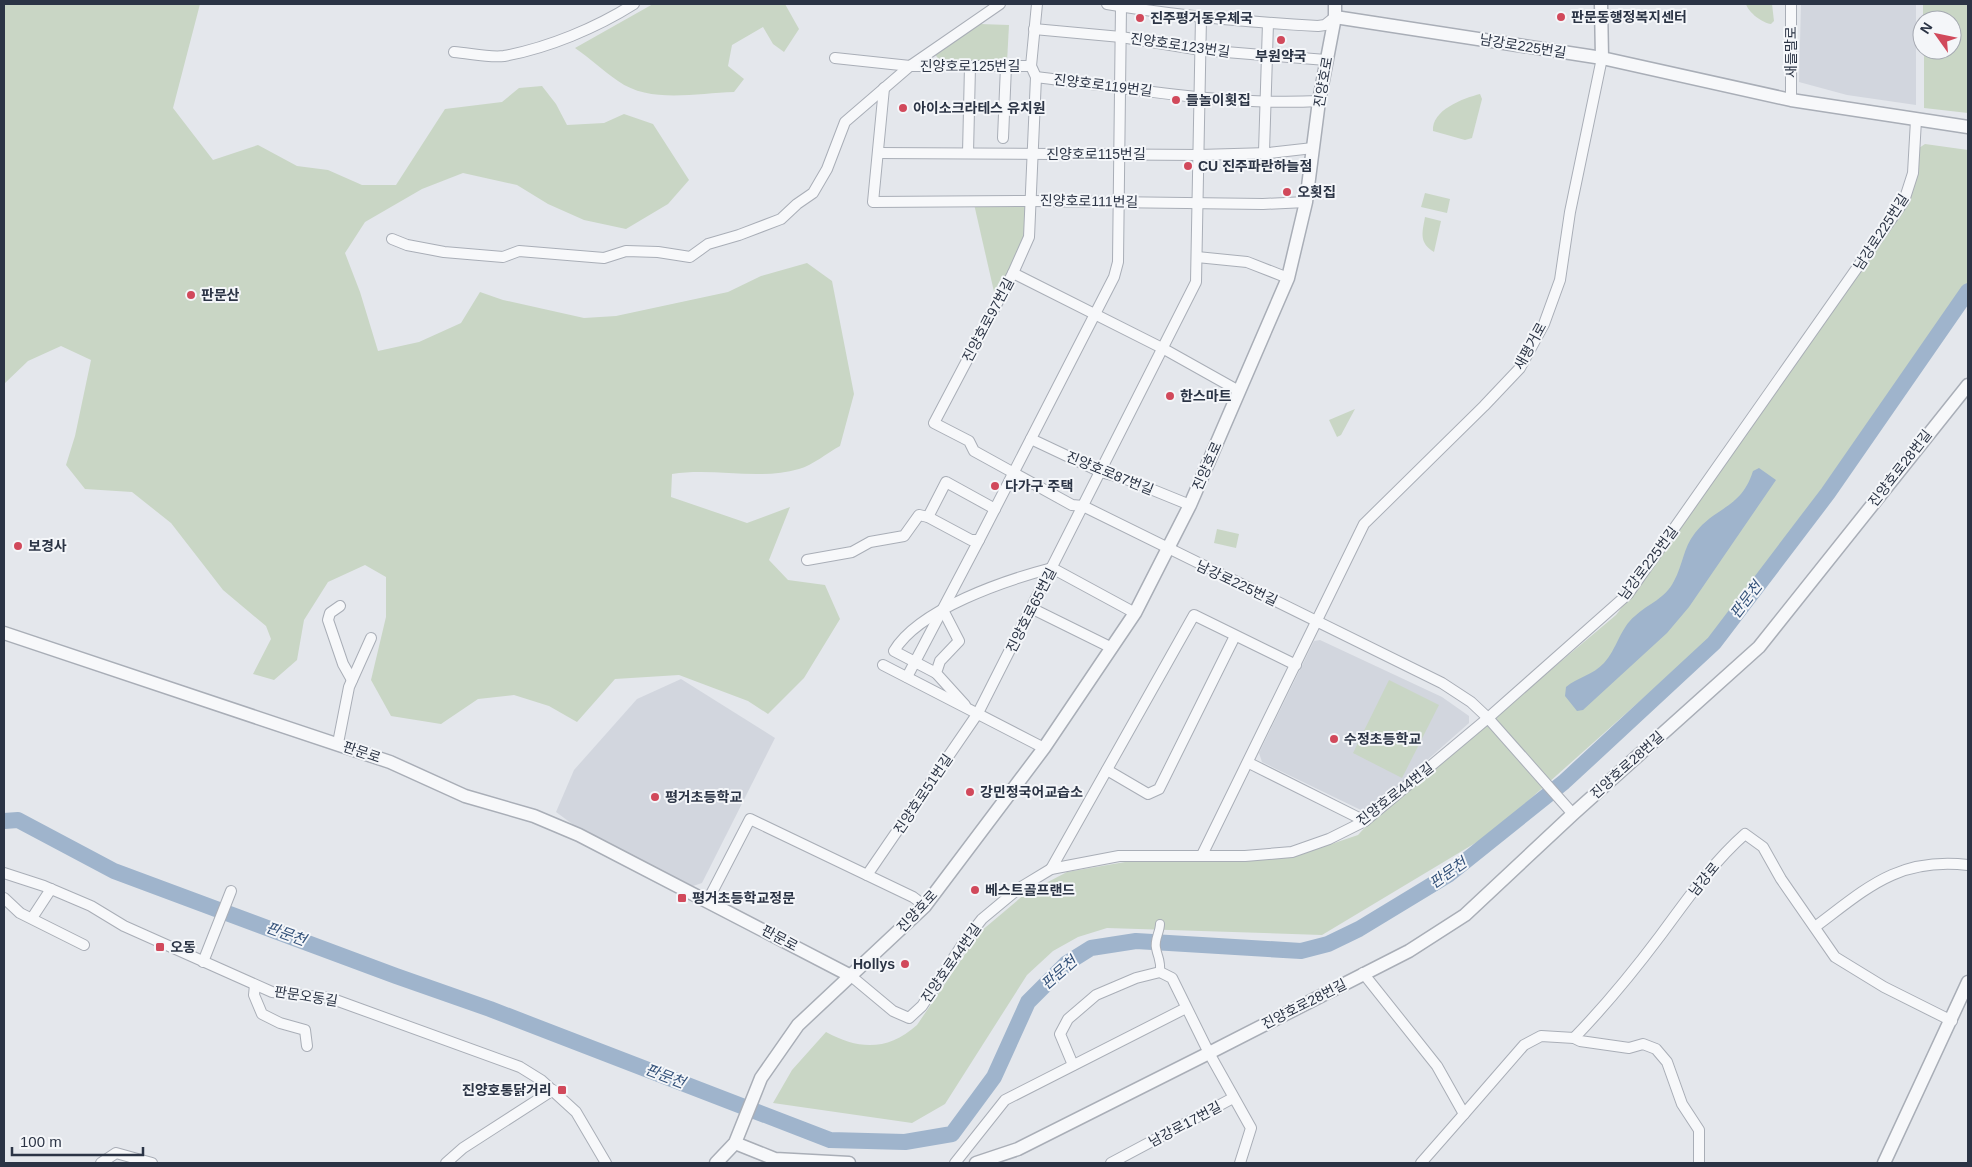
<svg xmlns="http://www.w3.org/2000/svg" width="1972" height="1167" font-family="Helvetica,'Noto Sans KR',sans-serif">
  <rect width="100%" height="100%" fill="#e4e7ec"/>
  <!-- built -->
  <g fill="#d2d6de">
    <polygon points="1801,4 1916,4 1916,105 1847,95 1799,82"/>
    <polygon points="1320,640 1442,697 1469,716 1469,723 1372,809 1365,812 1262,762 1259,753 1314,641"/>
    <polygon points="681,679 775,738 702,883 693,886 575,826 556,812 574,770 637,699"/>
  </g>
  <!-- green -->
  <g fill="#c9d6c5">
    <path d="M4,4H200L173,108L213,160L258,145L297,166L328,170L362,185H396L445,109L502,102L519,88L542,86L556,104L567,125L604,123L624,114L653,124L689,180L668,204L626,229L584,220L548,204L517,185L463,173L422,189L365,222L345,253L360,292L378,351L419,342L461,323L480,292L503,300L584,318L616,316L728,292L761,276L807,263L832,281L854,394L840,446C827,453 813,465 799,469C757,481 714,467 672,474L671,497L747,523L790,507L769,560L788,580L825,585L840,619L804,678L768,714L748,701L679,675L615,679L577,722L549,706L514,695L478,699L441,724L391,716L371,680L386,617V577L365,565L328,582L304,620L297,660L274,680L253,674L271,639L266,626L223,590L171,523L132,492L85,489L66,465L75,436L91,360L61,346L28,361L4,384Z"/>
    <path d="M653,4H785L799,29L784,52L773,44L763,27L732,45L728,66L744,79L734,92C696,93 650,104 618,81C603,71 590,58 575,48Z"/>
    <path d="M1746,4H1772L1774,21L1771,24C1762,23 1748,12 1746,4Z"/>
    <polygon points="1923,4 1968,4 1968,113 1924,108 1924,50 1952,50 1952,20 1923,20"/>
    <polygon points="980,24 1009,25 1007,62 939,60 935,54"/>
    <path d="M1480,94L1482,99L1472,138L1465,140L1433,131C1431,110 1464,98 1480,94Z"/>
    <path d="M1925,144L1968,150V290L1733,618L1492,833L1322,935L1107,928L1078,937L1053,951L1027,975L945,1104L912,1123L773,1103L792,1070L826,1032C859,1050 888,1051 917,1025L980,932L1025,894L1067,872L1125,862L1293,857L1358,835L1369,823L1616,615L1650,570L1908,200L1914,187L1919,148Z"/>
    <polygon points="1425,193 1450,199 1447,213 1421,207"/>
    <polygon points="974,204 1026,205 1026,236 995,296"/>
    <path d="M1425,217L1441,221L1434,252C1419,243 1422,233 1425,217Z"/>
    <polygon points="1355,409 1341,435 1337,437 1329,420"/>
    <polygon points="1217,529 1239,534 1236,548 1214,543"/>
    <polygon points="1389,680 1439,705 1402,778 1353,753"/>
  </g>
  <!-- water -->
  <path fill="#9fb4cc" d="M1759,468L1776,480L1689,607L1667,633L1583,710L1577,711L1565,696L1566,687C1578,677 1593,675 1604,663C1617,649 1620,628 1635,616C1649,603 1665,599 1674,581C1683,565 1683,548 1695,533C1716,506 1741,509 1753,471Z"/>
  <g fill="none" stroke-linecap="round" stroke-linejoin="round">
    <!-- river -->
    <polyline stroke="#9fb4cc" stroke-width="16" points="4,821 18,820 114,871 396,976 490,1009 830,1140 905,1142 952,1134 994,1077 1028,1002 1067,963 1091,948 1136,941 1301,951 1328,944 1359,929 1448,875 1564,782 1714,643 1828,493 1968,291"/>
    <!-- pedestrian casing -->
    <g stroke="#a9aeb7" stroke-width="10">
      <path id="pedestrian" d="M1160,924C1160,932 1154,940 1156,948C1158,959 1161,959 1160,972"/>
    </g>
    <!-- minor casing -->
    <g stroke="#a9aeb7" stroke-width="12">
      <g id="minor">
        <path d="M1107,4C1177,16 1247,22 1318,26L1325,25L1335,17"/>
        <polyline points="1791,4 1791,100"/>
        <polyline points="1034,29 1121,37 1201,50 1326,60"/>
        <path d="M454,52C469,53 489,58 504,56C548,48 596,28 634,4"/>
        <polyline points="835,58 910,66 1000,4"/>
        <path d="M1036,77C1130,88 1224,106 1319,101"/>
        <polyline points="884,88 873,202 1031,201 1263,204 1306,202"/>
        <polyline points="1003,138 1006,66"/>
        <polyline points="1264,152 1268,23"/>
        <polyline points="878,153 1199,155 1269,153 1313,148"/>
        <polyline points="968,153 970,66"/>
        <polyline points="392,239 407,245 444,252 503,257 519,251 604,258 626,251 658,252 690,257 708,244 739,235 781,219 797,204 813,193 827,169 845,122 910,66 1031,66"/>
        <polyline points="1197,257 1247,262 1288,278"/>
        <polyline points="1013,273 1029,237 1036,77 1031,66 1037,4"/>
        <polyline points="1239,391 1164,349 1013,273 934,423 969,441 974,451 1072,505 1083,506 1442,683 1471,702 1488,718 1628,594 1904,201 1913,173 1916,120"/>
        <polyline points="1031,439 1101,472 1126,479 1190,505"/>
        <polyline points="928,517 946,482 995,509"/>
        <polyline points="807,560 852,552 870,542 904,536 919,515 928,517 971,540 979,540 1114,277 1118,262 1121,6"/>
        <polyline points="340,606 330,613 328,620 343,664 352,680"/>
        <polyline points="1031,608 1112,648"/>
        <polyline points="943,610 959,641 940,661 936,673 965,705"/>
        <polyline points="883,665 1044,748"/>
        <path d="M936,673L894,651C919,609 1006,580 1052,568L1135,613"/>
        <polyline points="907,677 979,540"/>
        <polyline points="338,743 349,687 371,638"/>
        <polyline points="1249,763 1365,821"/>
        <polyline points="1107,770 1148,794 1159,789 1235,636"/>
        <polyline points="1202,855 1364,524 1484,406 1520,368 1544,324 1560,280 1570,212 1602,58"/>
        <polyline points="1051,869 1194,615 1296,665"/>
        <polyline points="4,873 44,886 91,906 124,926 272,992 330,998 520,1067 541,1080 576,1112 606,1163"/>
        <polyline points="867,875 978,713 1196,282 1201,17"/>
        <polyline points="4,898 20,913 84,945"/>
        <polyline points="708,900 750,819 913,897 925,906"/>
        <polyline points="32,918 51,889"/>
        <path d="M1815,927C1867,888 1898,857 1968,865"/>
        <polyline points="203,962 231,891"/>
        <polyline points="1363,973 1437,1066 1464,1114 1421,1163"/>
        <polyline points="851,976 893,1011 909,1018 922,1006 964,942 982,919 1018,889 1051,869 1119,856 1245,856 1292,852 1329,839 1365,821 1488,718 1573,814"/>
        <polyline points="255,985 254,995 262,1014 280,1023 305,1030 307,1046"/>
        <polyline points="1574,1038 1580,1041 1629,1048 1643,1044 1656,1049 1667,1062 1682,1104 1699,1130 1699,1163"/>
        <polyline points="1073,1065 1060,1034 1068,1019 1096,995 1136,978 1160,972 1172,978 1209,1053 1251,1128 1240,1163"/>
        <path d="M1464,1114L1524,1045L1541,1036L1574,1038C1605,1006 1633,972 1660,936C1686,901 1712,863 1745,834L1763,847L1781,879L1835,957L1884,987L1952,1021"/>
        <polyline points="101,1163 116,1153 152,1163"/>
        <polyline points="446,1163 463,1148 553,1090"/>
        <polyline points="955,1163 1005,1100 1186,1008"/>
        <polyline points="1111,1163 1233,1098"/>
      </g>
    </g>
    <!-- tertiary casing -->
    <g stroke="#a9aeb7" stroke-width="15">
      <g id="tertiary">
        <polyline points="1601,4 1602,58"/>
        <polyline points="1335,17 1602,58 1791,100 1968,127"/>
        <polyline points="4,633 390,762 465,796 534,816 579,835 851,976"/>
        <polyline points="735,1143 775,1159 849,1163"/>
        <polyline points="716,1163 735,1143 761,1078 798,1025 925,906 1044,748 1135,613 1190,505 1288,278 1306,202 1319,101 1335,17 1335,4"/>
        <polyline points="976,1163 1018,1149 1209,1053 1409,951 1465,915 1573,814 1759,647 1968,385"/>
        <polyline points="1884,1163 1968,982"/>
      </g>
    </g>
    <!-- pedestrian -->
    <use href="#pedestrian" stroke="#f7f8fa" stroke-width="8"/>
    <!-- minor -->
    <use href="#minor" stroke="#f7f8fa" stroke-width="10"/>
    <!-- tertiary -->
    <use href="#tertiary" stroke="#f7f8fa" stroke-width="12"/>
  </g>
  <!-- markers -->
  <g fill="#d1495b" stroke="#f4f6f9" stroke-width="2">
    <circle cx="1561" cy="17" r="5"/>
    <circle cx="1140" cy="18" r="5"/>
    <circle cx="1281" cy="40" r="5"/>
    <circle cx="1176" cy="100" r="5"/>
    <circle cx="903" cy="108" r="5"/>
    <circle cx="1188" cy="166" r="5"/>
    <circle cx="1287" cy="192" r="5"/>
    <circle cx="191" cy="295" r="5"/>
    <circle cx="1170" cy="396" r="5"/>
    <circle cx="995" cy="486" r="5"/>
    <circle cx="18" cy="546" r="5"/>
    <circle cx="1334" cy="739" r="5"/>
    <circle cx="970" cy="792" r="5"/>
    <circle cx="655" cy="797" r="5"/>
    <circle cx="975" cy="890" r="5"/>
    <rect x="677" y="893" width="10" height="10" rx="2.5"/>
    <rect x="155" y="942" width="10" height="10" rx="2.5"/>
    <circle cx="905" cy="964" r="5"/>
    <rect x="557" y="1085" width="10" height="10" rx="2.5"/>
  </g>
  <g text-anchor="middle" stroke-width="4" stroke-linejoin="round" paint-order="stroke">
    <!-- poi labels -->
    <g font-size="14" font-weight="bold" fill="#2b3445" stroke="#f4f6f9" text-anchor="start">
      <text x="1571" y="22">판문동행정복지센터</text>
      <text x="1150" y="23">진주평거동우체국</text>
      <text x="1281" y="61" text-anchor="middle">부원약국</text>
      <text x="1186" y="105">들놀이횟집</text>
      <text x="913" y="113">아이소크라테스 유치원</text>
      <text x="1198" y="171">CU 진주파란하늘점</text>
      <text x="1297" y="197">오횟집</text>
      <text x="201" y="300">판문산</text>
      <text x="1180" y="401">한스마트</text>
      <text x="1005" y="491">다가구 주택</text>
      <text x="28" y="551">보경사</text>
      <text x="1344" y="744">수정초등학교</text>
      <text x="980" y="797">강민정국어교습소</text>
      <text x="665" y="802">평거초등학교</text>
      <text x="985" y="895">베스트골프랜드</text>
      <text x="692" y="903">평거초등학교정문</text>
      <text x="170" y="952">오동</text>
      <text x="895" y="969" text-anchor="end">Hollys</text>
      <text x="552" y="1095" text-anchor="end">진양호통닭거리</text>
    </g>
    <!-- street labels -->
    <g font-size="14" fill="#2b3445" stroke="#f4f6f9">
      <text transform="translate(1180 45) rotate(8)" y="5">진양호로123번길</text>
      <text transform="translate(1523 46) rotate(9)" y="5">남강로225번길</text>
      <text transform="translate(1791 52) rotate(-90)" y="5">새들말로</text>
      <text x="970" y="71">진양호로125번길</text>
      <text transform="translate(1323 82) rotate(-80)" y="5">진양호로</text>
      <text transform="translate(1103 85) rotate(7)" y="5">진양호로119번길</text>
      <text x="1096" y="159">진양호로115번길</text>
      <text transform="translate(1089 201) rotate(1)" y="5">진양호로111번길</text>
      <text transform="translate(1881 232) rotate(-57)" y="5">남강로225번길</text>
      <text transform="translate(988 320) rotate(-62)" y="5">진양호로97번길</text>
      <text transform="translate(1530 346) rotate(-61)" y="5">새평거로</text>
      <text transform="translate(1207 466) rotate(-66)" y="5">진양호로</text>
      <text transform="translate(1900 468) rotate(-52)" y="5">진양호로28번길</text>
      <text transform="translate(1110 473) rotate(22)" y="5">진양호로87번길</text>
      <text transform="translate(1648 563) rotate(-53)" y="5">남강로225번길</text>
      <text transform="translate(1237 583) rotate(25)" y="5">남강로225번길</text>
      <text transform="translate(1031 610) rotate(-63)" y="5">진양호로65번길</text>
      <text transform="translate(362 752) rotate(19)" y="5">판문로</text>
      <text transform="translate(1627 765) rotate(-42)" y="5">진양호로28번길</text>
      <text transform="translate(923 794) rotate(-56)" y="5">진양호로51번길</text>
      <text transform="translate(1395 794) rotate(-38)" y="5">진양호로44번길</text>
      <text transform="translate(1704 879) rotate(-51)" y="5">남강로</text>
      <text transform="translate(917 911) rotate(-47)" y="5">진양호로</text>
      <text transform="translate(780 938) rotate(28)" y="5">판문로</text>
      <text transform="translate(951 963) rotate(-55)" y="5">진양호로44번길</text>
      <text transform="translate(306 996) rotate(9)" y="5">판문오동길</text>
      <text transform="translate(1304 1004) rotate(-27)" y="5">진양호로28번길</text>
      <text transform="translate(1185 1124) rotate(-28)" y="5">남강로17번길</text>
    </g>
    <!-- water labels -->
    <g font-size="15" font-style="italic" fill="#34527a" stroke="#f4f6f9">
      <text transform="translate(1746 600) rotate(-53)" y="5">판문천</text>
      <text transform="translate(1448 873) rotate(-35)" y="5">판문천</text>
      <text transform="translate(286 934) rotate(20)" y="5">판문천</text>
      <text transform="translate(1059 973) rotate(-41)" y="5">판문천</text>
      <text transform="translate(665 1076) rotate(21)" y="5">판문천</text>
    </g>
  </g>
  <!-- border -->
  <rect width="1972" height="1167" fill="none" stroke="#2b3445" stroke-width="10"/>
  <!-- north arrow -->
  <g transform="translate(1937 35) rotate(303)"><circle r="24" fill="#f4f6f9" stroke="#a4a8b1"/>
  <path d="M0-4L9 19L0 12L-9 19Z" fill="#d1495b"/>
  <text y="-8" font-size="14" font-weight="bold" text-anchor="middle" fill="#2b3445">N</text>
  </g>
  <!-- scale -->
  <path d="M12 1147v8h131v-8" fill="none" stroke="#2b3445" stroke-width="2.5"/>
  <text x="20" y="1147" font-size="15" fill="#2b3445" stroke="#f4f6f9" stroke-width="4" paint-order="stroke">100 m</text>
</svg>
